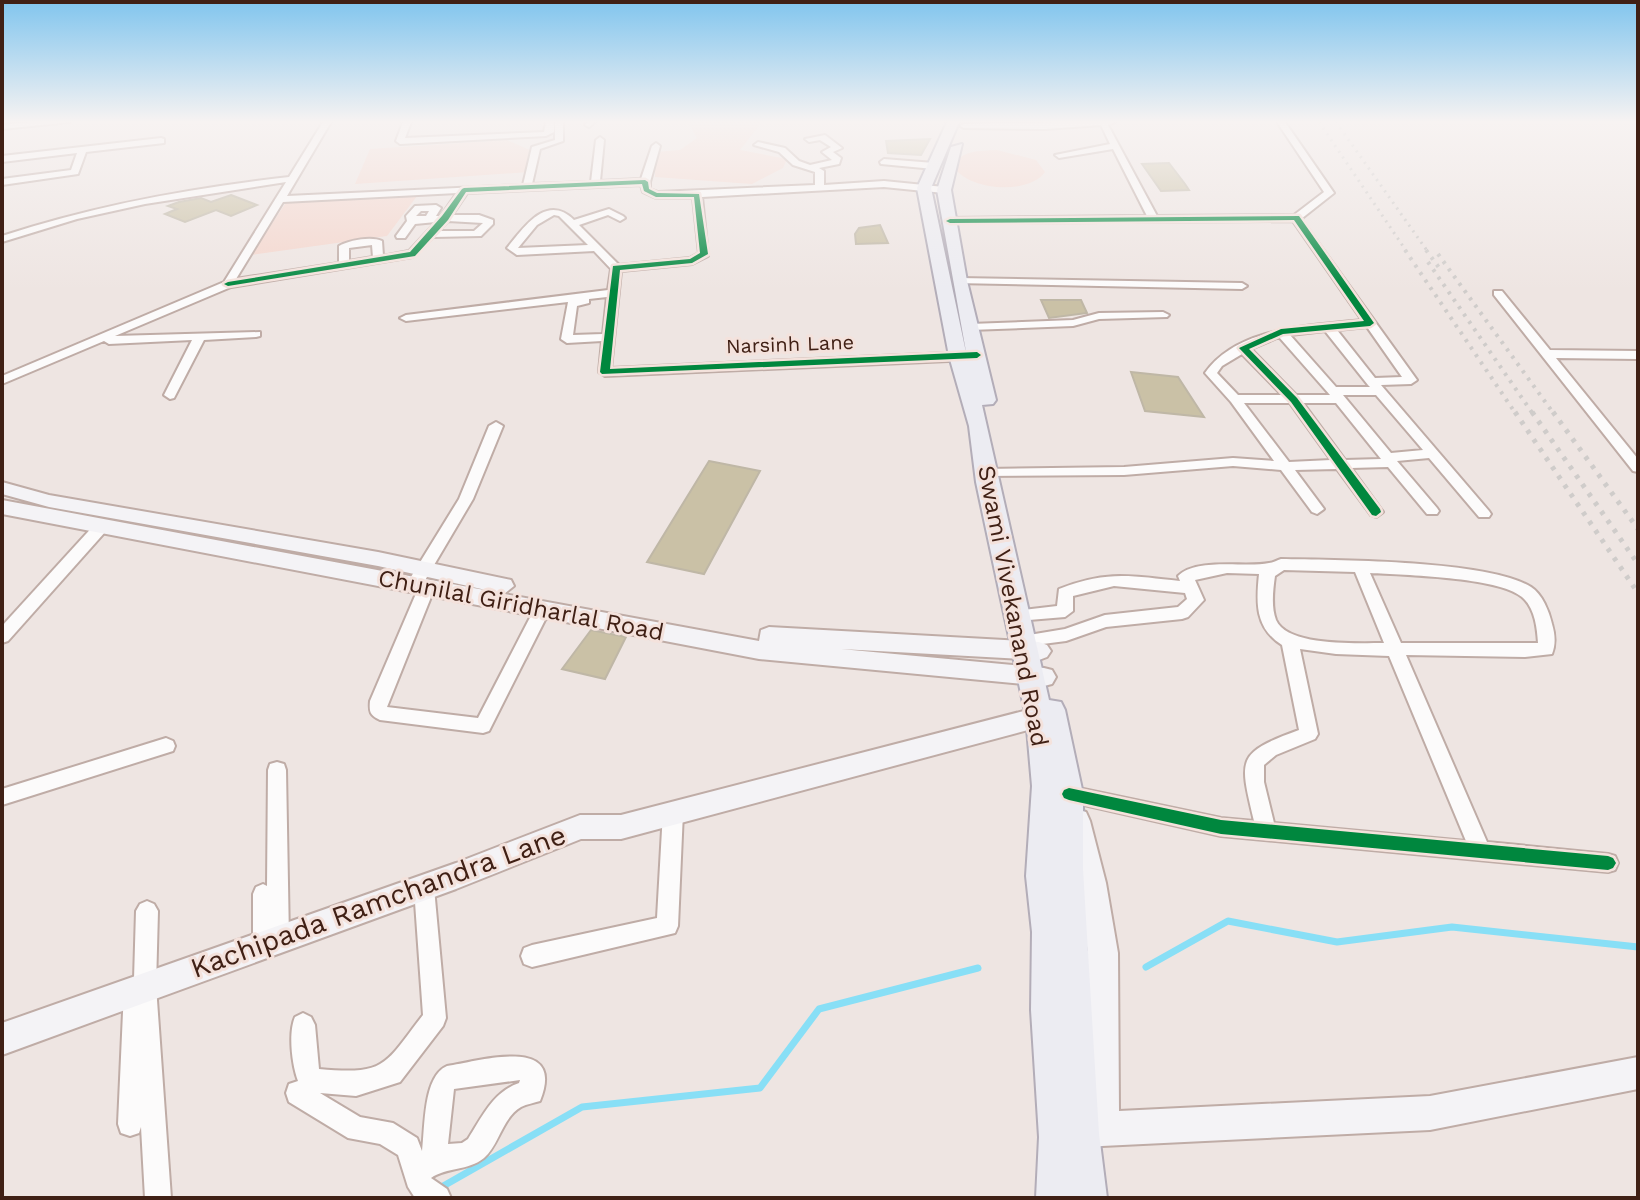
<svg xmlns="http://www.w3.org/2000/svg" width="1640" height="1200" font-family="'Work Sans',sans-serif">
  <rect width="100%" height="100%" fill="#eee5e2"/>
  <!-- green -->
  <g fill="#f4d6cd">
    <polygon points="688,122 762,122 740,150 787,159 783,168 752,184 655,177 655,152 680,150 697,138"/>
    <polygon points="507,140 532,151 529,172 355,184 370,149"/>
    <path d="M997,150L1036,160L1045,172C1029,195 969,191 954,167C959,150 981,151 997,150Z"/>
    <polygon points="420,192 387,236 251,255 287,201"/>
  </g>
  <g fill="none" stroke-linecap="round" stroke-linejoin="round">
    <!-- stream -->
    <g stroke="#88dff6" stroke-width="7">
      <polyline points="1146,967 1228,921 1337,942 1452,927 1638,947"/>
      <polyline points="438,1189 582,1107 760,1088 819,1009 978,968"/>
    </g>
  </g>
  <!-- building -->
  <g fill="#cac1a6" stroke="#bfb7a6" stroke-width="2">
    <polygon points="930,139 921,155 888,153 886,141"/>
    <polygon points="1169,163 1185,184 1189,190 1161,191 1142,164"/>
    <polygon points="231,195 257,205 231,216 216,210 185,222 165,214 177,209 168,206 179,202 201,198 211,202"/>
    <polygon points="880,225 888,243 856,244 855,234 859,228"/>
    <polygon points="1041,300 1081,300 1087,313 1049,318"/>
    <polygon points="1131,372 1178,377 1204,417 1145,411"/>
    <polygon points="709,461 760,471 704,574 647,562"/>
    <polygon points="591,630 626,637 605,679 562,669"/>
  </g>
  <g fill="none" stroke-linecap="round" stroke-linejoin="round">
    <!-- minor casing -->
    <g stroke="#bfaca6" stroke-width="4">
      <g id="minor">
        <polygon points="30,122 70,122 2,129 2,125"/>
        <path d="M323,122H331L287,196L523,185L532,147L555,140V122H563V141L540,149L532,184L591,182L596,140L600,137L604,140L600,181L641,179L652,146L656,143L660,146L650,182V189L658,192L815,185V172L793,165L779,152L754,145L758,142L785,148L799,161L810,165L832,160L822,152L831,147L820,140L809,142L805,139L825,135L842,148L833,152L841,158L839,164L819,168L824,171V185L884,181L944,187L949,190L944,193L884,187L702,197L708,256L692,264L621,271L611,368L971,352L977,356L971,360L605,376L599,372L602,341L567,343L561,339L568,302L406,321L400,318L406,315L608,290L611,269L594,251L517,255L507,248C524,227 547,193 574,220L609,209L623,216L625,218L620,221L608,215L579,225L619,265L690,258L699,253L693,198H656L643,192L641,185L467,193L452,215H479L493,220V224L481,236L433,237L412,257L231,287L115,336L260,332V336L256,337L204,340L174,398L170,399L164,395L192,340L109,344L104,341L2,384V376L224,282L286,182L145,204L77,219L2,242V236C96,205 191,188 289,177ZM457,193L441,216H436L441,208L436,205L415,206L406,216L407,221L396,236L397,238H405L415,224L436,222L409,251L383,256L382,241C372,236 349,240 339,246V263L236,279L283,202ZM421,211H429L426,216H416ZM554,215L559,216L588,245L518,248L537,225ZM448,221L483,223L474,231H438ZM372,245L373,257L349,261V248ZM607,297L603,334L573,335L577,306L589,303V299Z"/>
        <polygon points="403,122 411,122 405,138 544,132 546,122 554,122 554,132 546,136 400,144 396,141"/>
        <polygon points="587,122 595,122 589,127 585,125"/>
        <path d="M1073,122H1115L1108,125L1157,216L1294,215L1324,192L1277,122H1285L1334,193L1301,219L1417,380L1411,384L1381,385L1489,511L1491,514L1489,517H1479L1429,458L1397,461L1437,508L1439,511L1437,514H1427L1388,467L1351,468L1383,512L1376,517L1371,515L1337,469L1295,470L1324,509L1317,514L1312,512L1281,470L1233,466L1124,475L980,476L978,473L980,470L985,469L1124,467L1233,458L1274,461L1231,402L1205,373C1238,326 1311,326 1362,320L1293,221L947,223L945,221L950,218L1147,216L1113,149L1059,158L1055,155L1110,144L1101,125L1045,129L964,128L960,126L964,124ZM1367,327L1402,377L1375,378L1337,330ZM1325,331L1368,385L1370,387H1336L1290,335ZM1279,337L1330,395H1296L1251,349ZM1242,354L1282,395H1238L1217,373L1222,366ZM1343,395H1376L1423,450L1391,453ZM1244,403H1290L1331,460L1289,462ZM1303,403H1336L1381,459L1345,460Z"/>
        <polygon points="161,138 164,139 164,143 86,152 78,174 2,185 2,179 71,170 77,153 2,162 2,156"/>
        <polygon points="884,159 934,163 938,166 934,169 881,164 880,162"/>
        <polygon points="959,278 1242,283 1247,286 1242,289 955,283 955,279"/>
        <polygon points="1494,291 1502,291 1550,350 1638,351 1638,359 1556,358 1638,459 1638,472 1633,471 1494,295"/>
        <polygon points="1163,312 1169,315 1167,317 1099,319 1073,326 970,330 964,327 970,324 1073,320 1099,313"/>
        <path d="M496,422L503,426L473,499L424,582L433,583L435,587L387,707L478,718L537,604H549L551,608L489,731L483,733L380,720C370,715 369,712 370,701L418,589H408L406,585L459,499L489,426Z"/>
        <polygon points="101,522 108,527 106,531 8,641 2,643 2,626 96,523"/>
        <path d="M1281,559C1335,560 1489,560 1531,587C1542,594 1549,611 1552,624C1555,634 1556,644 1552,654L1525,657L1406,655L1487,842L1608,854L1615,856L1618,863L1615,870L1608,872L1221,836L1062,800L1059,794L1062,788L1069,786L1221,818L1254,821C1239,758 1236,753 1299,730L1282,645C1255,628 1256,603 1259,574L1227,573L1195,580L1204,600L1188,617L1182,619L1106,627L1066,641L1035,645L1029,643L1027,639L1029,635L1065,629L1105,615L1178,607L1187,599L1185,593L1114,586L1073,596V611L1065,617L1029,620L1023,618L1021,614L1023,610L1057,606L1059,589C1108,570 1131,576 1180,581L1178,576C1197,557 1246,568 1269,563C1273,563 1277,560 1281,559ZM1284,570L1355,572L1384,643C1359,643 1288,647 1276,620C1271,607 1273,590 1275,576ZM1370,573C1404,575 1498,577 1522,597C1535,608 1537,628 1538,643H1401ZM1300,649L1336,654L1389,656L1466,841L1274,823L1264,782V765L1276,755L1315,739L1318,734Z"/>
        <polygon points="166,738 173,741 175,746 173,751 2,805 2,789"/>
        <polygon points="277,762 284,764 286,770 289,940 286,948 278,951 273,949 264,955 256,952 253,944 253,894 256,887 263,884 267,886 268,770 270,764"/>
        <polygon points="673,803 680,806 683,812 678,926 675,933 532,967 524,964 521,956 524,948 532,945 657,918 663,812 666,806"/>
        <path d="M424,878L431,881L434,888L446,1018L443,1026L400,1082L356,1096L320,1093L360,1117L393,1123L417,1138L422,1151C425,1127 423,1076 447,1066C480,1061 567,1034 540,1101C534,1103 527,1104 521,1107C502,1118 499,1145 484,1158C468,1171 447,1167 431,1178L447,1189L451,1198H415L408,1187L398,1155L380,1144L348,1138L289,1102L286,1093L289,1084L298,1081C292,1065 288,1033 295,1017L303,1013L311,1017L315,1025L319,1069C387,1075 384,1065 423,1015L414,888L417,881ZM520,1080L519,1083C493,1092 482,1117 468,1139L462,1143L448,1144L454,1089Z"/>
        <polygon points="147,901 154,904 158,911 156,986 171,1198 145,1198 141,1127 139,1133 130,1136 121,1133 118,1124 124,990 127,982 134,979 136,911 140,904"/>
      </g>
    </g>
    <!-- secondary casing -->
    <g stroke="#bfaca6" stroke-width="4">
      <g id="secondary">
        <polygon points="2,482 49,495 378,552 511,580 514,586 504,594 759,641 761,630 769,627 1039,642 1047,645 1051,651 1047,657 1039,660 841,649 1044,668 1052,670 1056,677 1052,684 1044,686 759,659 2,514 2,500 495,592 378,566 49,507 2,494"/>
        <polygon points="1039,707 1048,710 1051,717 1048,724 1039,727 621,839 581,839 456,889 2,1055 2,1023 456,863 580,815 621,815"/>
        <polygon points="1076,809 1086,812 1090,821 1106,883 1118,953 1119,1111 1430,1096 1638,1057 1638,1089 1430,1130 1102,1146 1072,1152 1060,1147 1055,1135 1060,1123 1085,1115 1088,953 1078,883 1062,821 1066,812"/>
      </g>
    </g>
    <!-- primary casing -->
    <g stroke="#b3adb8" stroke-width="4">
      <polygon id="primary" points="947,122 959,122 931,188 967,357 937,190 951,147 962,144 951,190 967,281 996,400 993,404 982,405 1049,700 1061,702 1065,710 1083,794 1083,869 1099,1134 1107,1198 1036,1198 1039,1137 1031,1010 1032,932 1026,876 1032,786 1026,717 976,482 969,426 949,356 917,188"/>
    </g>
    <!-- minor -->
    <use href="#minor" fill="#fcfbfb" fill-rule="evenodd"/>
    <!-- secondary -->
    <use href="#secondary" fill="#f4f3f6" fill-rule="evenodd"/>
    <!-- primary -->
    <use href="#primary" fill="#ececf2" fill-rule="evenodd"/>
    <!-- rail-far2 -->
    <g stroke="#cfccca" stroke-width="3" stroke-dasharray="2 5" stroke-linecap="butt">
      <polyline points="1319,122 1407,252"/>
      <polyline points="1336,122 1428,252"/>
    </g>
    <!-- rail-far1 -->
    <g stroke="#cfccca" stroke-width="4" stroke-dasharray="3 6" stroke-linecap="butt">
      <polyline points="1405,250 1516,414"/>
      <polyline points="1426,250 1440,269"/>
      <polyline points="1438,254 1554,414"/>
      <polyline points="1428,262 1533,414"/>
    </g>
    <!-- rail -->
    <g stroke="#cfccca" stroke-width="5" stroke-dasharray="4 7" stroke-linecap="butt">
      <polyline points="1515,412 1638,593"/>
      <polyline points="1532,412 1638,564"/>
      <polyline points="1553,412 1638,529"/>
    </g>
    <!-- cycleway casing -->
    <g stroke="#f4e2dc" stroke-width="5">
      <g id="cycleway">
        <polygon points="645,180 648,182 649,189 657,193 699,194 708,254 692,263 620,270 610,369 977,352 981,355 977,358 602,374 600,372 613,266 690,259 700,253 694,197 656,197 644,191 642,184 466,192 448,220 415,256 228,286 224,284 228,282 410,252 442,216 462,189 464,188"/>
        <polygon points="1299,216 1374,323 1370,326 1283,334 1249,349 1297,398 1380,509 1381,512 1376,516 1372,515 1291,402 1239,348 1281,329 1364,321 1294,220 950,223 946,221 950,219"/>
        <polygon points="1069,788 1221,820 1608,856 1613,858 1616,863 1613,868 1608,870 1221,834 1069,800 1064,798 1062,794 1064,790"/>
      </g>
    </g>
    <!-- cycleway -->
    <use href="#cycleway" fill="#00873e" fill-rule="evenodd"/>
  </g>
  <!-- sky -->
  <linearGradient id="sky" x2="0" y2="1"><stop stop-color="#81c5ee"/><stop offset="0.42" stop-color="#f7f3f2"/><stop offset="1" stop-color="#f7f3f2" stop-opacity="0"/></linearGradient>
  <rect width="1640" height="290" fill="url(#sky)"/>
  <g text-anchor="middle" stroke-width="6" stroke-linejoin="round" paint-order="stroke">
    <!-- far-street labels -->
    <g font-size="20" fill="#402015" stroke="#f4e2dc">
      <text transform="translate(790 344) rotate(-2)" y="7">Narsinh Lane</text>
    </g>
    <!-- street labels -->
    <g font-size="24" fill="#402015" stroke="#f4e2dc">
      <text transform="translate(521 605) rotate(11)" y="8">Chunilal Giridharlal Road</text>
      <text transform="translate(1013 606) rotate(79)" y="8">Swami Vivekanand Road</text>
    </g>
    <!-- near-street labels -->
    <g font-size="28" fill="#402015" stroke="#f4e2dc">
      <text transform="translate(378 901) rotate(-20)" y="10">Kachipada Ramchandra Lane</text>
    </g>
  </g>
  <!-- border -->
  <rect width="1640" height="1200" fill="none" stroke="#402015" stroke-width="8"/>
</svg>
